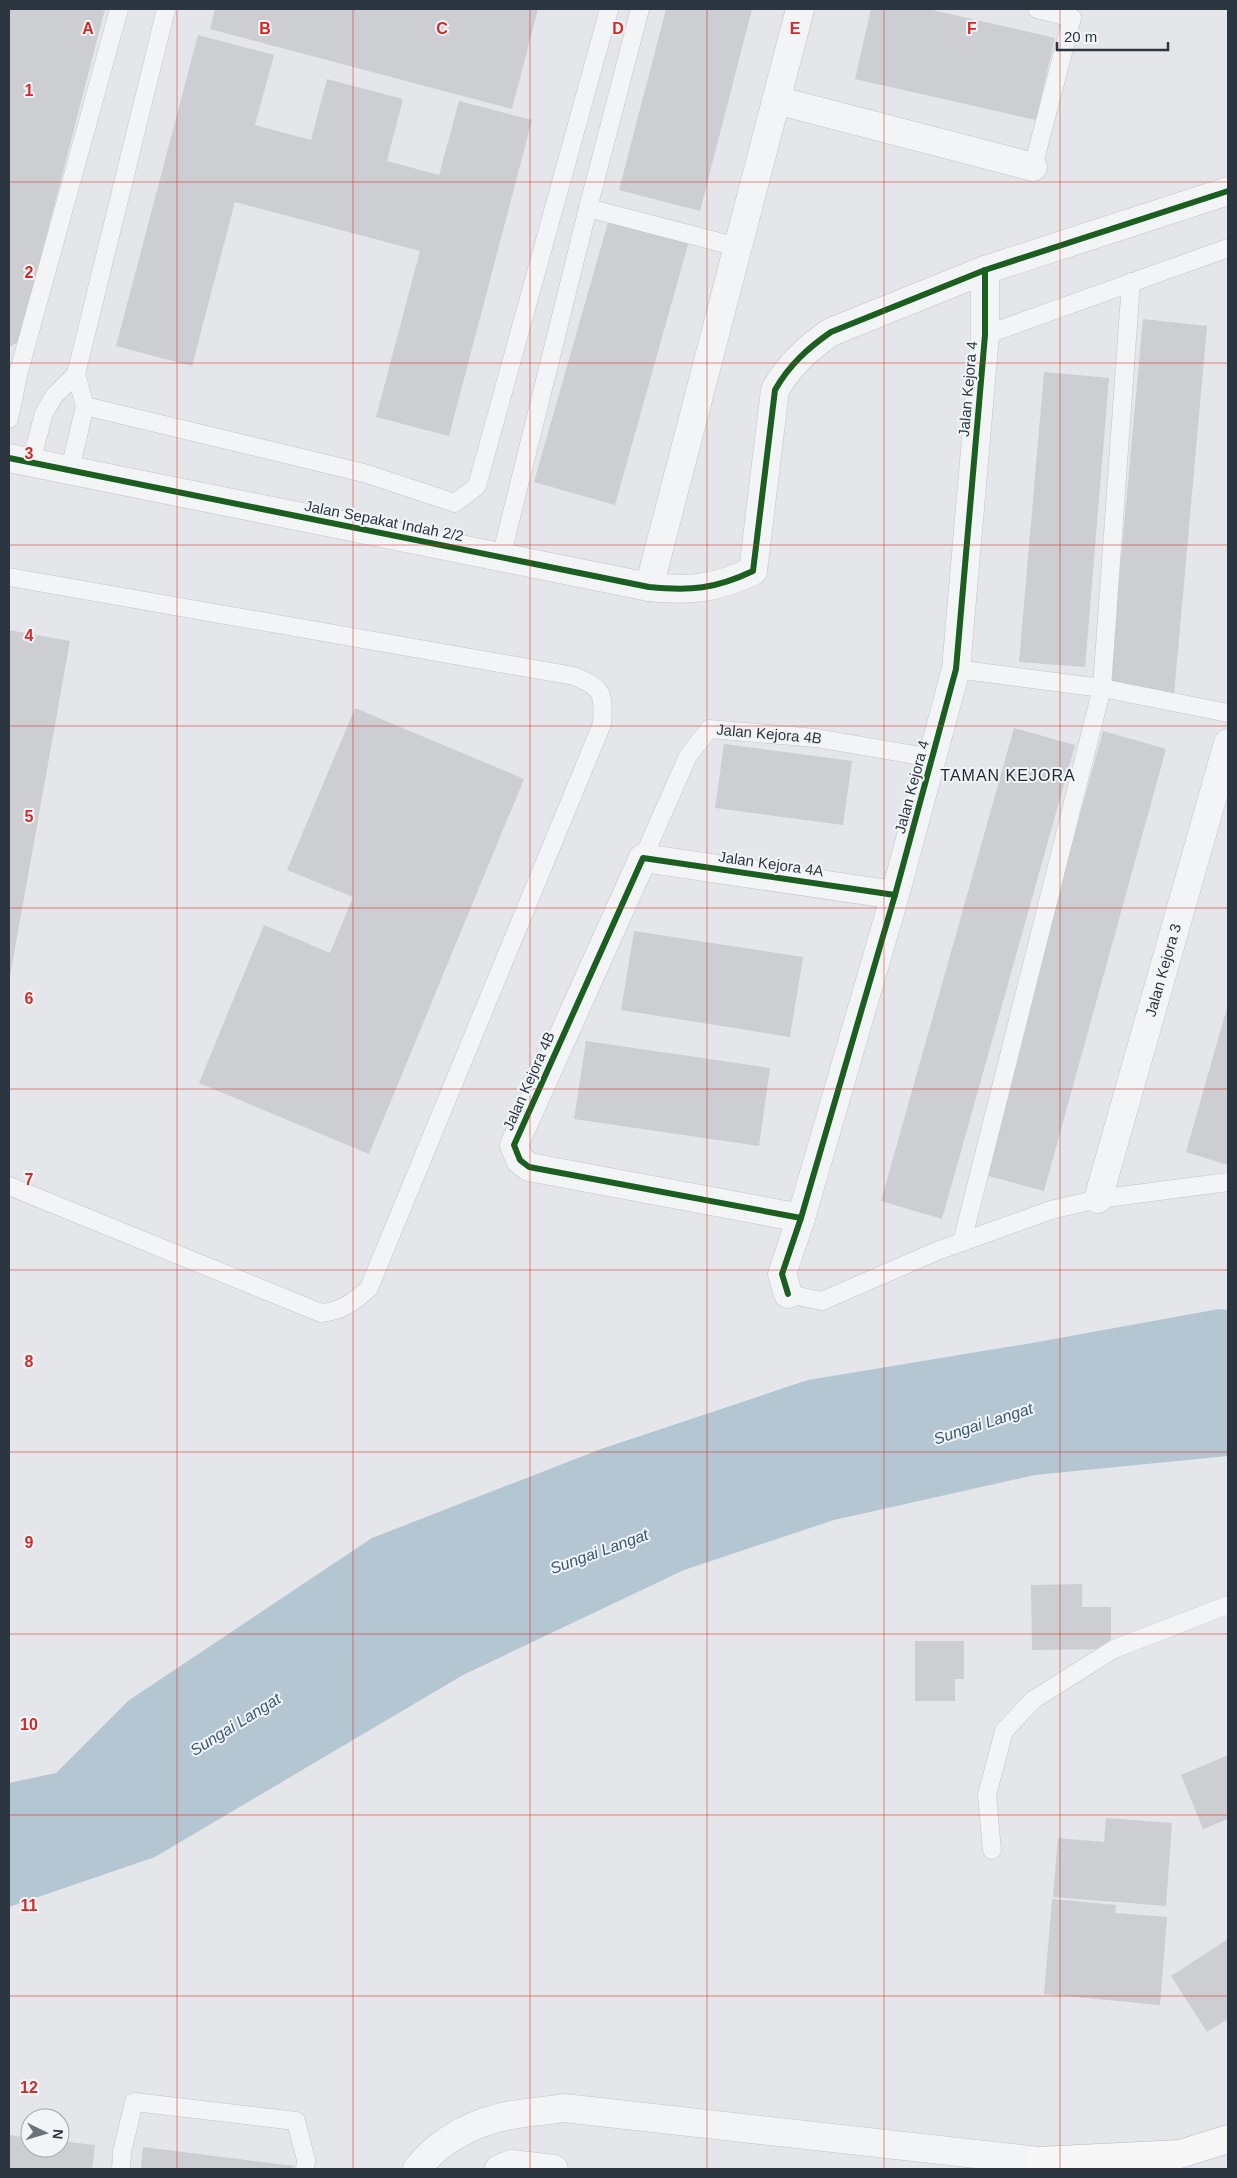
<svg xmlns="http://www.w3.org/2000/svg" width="1237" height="2178" font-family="Helvetica,sans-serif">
  <rect width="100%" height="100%" fill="#e4e6e9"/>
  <!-- water -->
  <polygon fill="#b4c6d1" points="1219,1309 1228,1310 1228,1456 1035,1475 834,1520 684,1570 463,1675 155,1857 9,1907 9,1783 56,1773 128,1701 372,1538 601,1449 808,1380 1032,1343"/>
  <!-- building -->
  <g fill="#ccced1">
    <polygon points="9,9 105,9 19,342 9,347"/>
    <polygon points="215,9 538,9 512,109 210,29"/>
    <polygon points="666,9 752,9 700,211 619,190"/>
    <polygon points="871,9 928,9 1055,38 1036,120 855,79"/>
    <polygon points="198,35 274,55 255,125 311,140 327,79 403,99 387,161 439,175 459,101 532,120 449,436 376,417 420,251 235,202 192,366 116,346"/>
    <polygon points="609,219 689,241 615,505 534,482"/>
    <polygon points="1143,319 1207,326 1174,695 1109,689"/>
    <polygon points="1044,372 1109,378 1085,667 1019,662"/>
    <polygon points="9,630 70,641 10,976 9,976"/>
    <polygon points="355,708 524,779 369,1154 199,1083 264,925 330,953 353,897 287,870"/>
    <polygon points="1014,728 1075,745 942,1219 881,1201"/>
    <polygon points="1103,731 1166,749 1044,1191 981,1174"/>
    <polygon points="724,744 852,761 843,825 715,808"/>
    <polygon points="634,931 803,957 790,1037 621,1010"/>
    <polygon points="1228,1004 1228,1165 1186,1152"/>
    <polygon points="586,1041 770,1068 759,1146 574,1119"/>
    <polygon points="1082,1584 1082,1607 1111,1607 1111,1649 1032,1650 1031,1585"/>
    <polygon points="915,1641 964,1641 964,1679 955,1679 955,1701 915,1701"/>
    <polygon points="1228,1755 1228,1819 1203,1829 1181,1775"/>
    <polygon points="1106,1818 1172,1823 1166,1906 1053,1897 1058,1838 1104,1842"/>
    <polygon points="1052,1899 1116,1905 1115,1913 1167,1917 1160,2005 1044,1994"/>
    <polygon points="1228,1939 1228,2019 1207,2032 1171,1976"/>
    <polygon points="9,2135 30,2138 30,2148 60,2148 60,2141 95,2145 92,2169 9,2169"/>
    <polygon points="143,2147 294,2166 293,2169 141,2169"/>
  </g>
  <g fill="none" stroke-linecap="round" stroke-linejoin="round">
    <!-- service casing -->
    <g stroke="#c2c4c7" stroke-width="19">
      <g id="service">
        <polyline points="166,9 76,374 85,406 364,473 455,503 477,486 609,9"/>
        <polyline points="1033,167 1072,18 1037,9"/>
        <polyline points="588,208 738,247"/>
        <polyline points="985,335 1228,248"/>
        <polyline points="9,419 19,371 119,9"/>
        <polyline points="31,462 44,413 54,396 76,374"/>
        <polyline points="70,469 85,406"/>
        <polyline points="501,557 588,208 640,9"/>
        <path d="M9,577L574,676C603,688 604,693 602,724L369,1288C354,1302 342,1311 321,1313L9,1186"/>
        <polyline points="956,669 1102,688 1228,713"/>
        <path id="s1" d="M643,858L688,756L709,729L816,738L933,758"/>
        <polyline points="962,1242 1102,688 1131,282"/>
        <polyline points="788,1294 822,1301 937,1251 1051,1210 1098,1199 1228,1182"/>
        <polyline points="992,1850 987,1795 1004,1731 1033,1700 1114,1649 1228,1605"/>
        <polyline points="121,2169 122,2152 134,2102 296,2121 306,2160 305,2169"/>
      </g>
    </g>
    <!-- minor casing -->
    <g stroke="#c2c4c7" stroke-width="29">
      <g id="minor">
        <polyline points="776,100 1033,167"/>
        <path d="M9,458L649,587C691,591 715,589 753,571L775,390C789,365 808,348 831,332L985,270L1228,191"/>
        <polyline points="649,587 800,9"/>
        <path id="s2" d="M1098,1199L1228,743"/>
        <polyline points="801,1218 529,1167 520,1160 514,1145 643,858 895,895"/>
        <polyline points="788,1294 782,1274 801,1218 895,895 956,669 985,335 985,270"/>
        <polyline points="499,2169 511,2164 554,2169"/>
      </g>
    </g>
    <!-- tertiary casing -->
    <g stroke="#c2c4c7" stroke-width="29">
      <path id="tertiary" d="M417,2169C435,2145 465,2127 494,2119C516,2112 541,2112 564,2108L1039,2161"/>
    </g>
    <!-- motorway casing -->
    <g stroke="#b7babd" stroke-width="29">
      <polyline id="motorway" points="1039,2161 1180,2154 1228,2139"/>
    </g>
    <!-- service -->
    <use href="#service" stroke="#f3f4f5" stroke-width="18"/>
    <!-- minor -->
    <use href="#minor" stroke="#f3f4f5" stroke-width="28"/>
    <!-- tertiary -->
    <use href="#tertiary" stroke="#f3f4f5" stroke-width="28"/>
    <!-- motorway -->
    <use href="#motorway" stroke="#f7f7f7" stroke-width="28"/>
    <!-- cycleway casing -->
    <g stroke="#f2f5f7" stroke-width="9">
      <g id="cycleway">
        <path d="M9,458L649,587C691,591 715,589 753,571L775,390C789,365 808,348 831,332L985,270L1228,191"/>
        <polyline points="801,1218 529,1167 520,1160 514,1145 643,858 895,895"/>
        <polyline points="788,1294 782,1274 801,1218 895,895 956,669 985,335 985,270"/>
      </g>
    </g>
    <!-- cycleway -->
    <use href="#cycleway" stroke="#1b5e20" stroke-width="6"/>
  </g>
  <!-- grid -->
  <path fill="none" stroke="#d62828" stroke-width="1" stroke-opacity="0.55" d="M177,9V2169M353,9V2169M530,9V2169M707,9V2169M884,9V2169M1060,9V2169M9,182H1228M9,363H1228M9,545H1228M9,726H1228M9,908H1228M9,1089H1228M9,1270H1228M9,1452H1228M9,1634H1228M9,1815H1228M9,1996H1228"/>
  <g text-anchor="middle" stroke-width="4" stroke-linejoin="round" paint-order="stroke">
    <!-- street labels -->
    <g font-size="15" fill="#2c3641" stroke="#f2f5f7">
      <text transform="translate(968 389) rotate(-85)" y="5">Jalan Kejora 4</text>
      <text transform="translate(384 521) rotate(11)" y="5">Jalan Sepakat Indah 2/2</text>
      <text dy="5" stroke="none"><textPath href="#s1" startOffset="206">Jalan Kejora 4B</textPath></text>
      <text transform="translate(912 787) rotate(-75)" y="5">Jalan Kejora 4</text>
      <text transform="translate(771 864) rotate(8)" y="5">Jalan Kejora 4A</text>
      <text dy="5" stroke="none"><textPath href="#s2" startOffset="238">Jalan Kejora 3</textPath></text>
      <text transform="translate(529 1081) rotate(-66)" y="5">Jalan Kejora 4B</text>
    </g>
    <!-- neighbourhood labels -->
    <g font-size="16" letter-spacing="1" fill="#1e2732" stroke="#f2f5f7">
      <text x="1008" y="781">TAMAN KEJORA</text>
    </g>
    <!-- water labels -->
    <g font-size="16" font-style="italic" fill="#385973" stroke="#f2f5f7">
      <text transform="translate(983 1423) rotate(-18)" y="6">Sungai Langat</text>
      <text transform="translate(599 1551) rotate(-20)" y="6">Sungai Langat</text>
      <text transform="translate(235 1724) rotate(-32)" y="6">Sungai Langat</text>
    </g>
  </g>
  <g font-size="16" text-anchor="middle" font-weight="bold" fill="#d62828" stroke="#f2f5f7" stroke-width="4" stroke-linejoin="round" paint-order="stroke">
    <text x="88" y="34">A</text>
    <text x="265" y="34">B</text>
    <text x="442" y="34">C</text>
    <text x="618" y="34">D</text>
    <text x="795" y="34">E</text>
    <text x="972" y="34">F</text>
    <text x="29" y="96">1</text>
    <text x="29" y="278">2</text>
    <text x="29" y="459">3</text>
    <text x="29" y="641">4</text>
    <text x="29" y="822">5</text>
    <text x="29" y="1004">6</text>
    <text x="29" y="1185">7</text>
    <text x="29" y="1367">8</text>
    <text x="29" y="1548">9</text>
    <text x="29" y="1730">10</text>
    <text x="29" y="1911">11</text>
    <text x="29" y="2093">12</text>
  </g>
  <!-- border -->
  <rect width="1237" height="2178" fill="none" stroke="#2c3641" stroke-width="20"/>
  <!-- north arrow -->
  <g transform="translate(45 2133) rotate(95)"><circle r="24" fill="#f2f5f7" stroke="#a3a9ae"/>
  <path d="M0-4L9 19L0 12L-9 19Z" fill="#6c747c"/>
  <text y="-8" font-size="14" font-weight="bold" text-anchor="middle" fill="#2c3641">N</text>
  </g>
  <!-- scale -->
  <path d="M1057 42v8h111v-8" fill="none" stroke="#2c3641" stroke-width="2.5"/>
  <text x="1064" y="42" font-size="15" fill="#2c3641" stroke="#f2f5f7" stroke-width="4" paint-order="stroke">20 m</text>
</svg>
